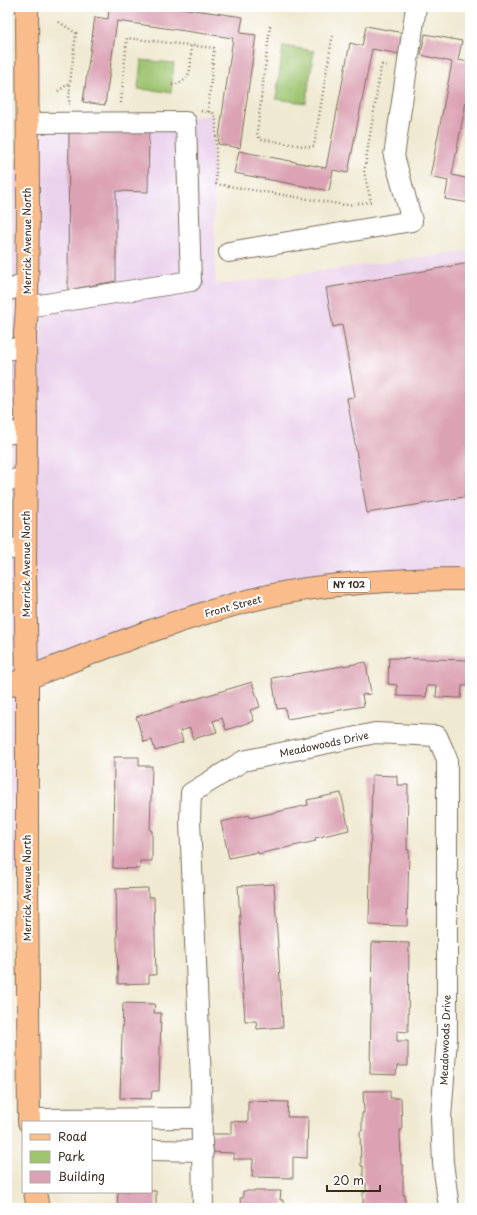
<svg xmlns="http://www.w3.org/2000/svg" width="477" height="1215" font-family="'Playpen Sans',sans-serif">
  <rect width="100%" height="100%" fill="#fff"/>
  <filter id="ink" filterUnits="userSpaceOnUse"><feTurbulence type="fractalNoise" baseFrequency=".025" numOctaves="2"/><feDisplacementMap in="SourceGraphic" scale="8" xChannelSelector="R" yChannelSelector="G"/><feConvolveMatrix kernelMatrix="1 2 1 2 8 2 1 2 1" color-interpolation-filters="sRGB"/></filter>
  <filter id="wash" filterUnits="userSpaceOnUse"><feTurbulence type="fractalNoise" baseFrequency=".012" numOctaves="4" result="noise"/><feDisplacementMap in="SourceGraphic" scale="16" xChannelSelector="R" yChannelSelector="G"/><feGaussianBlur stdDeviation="0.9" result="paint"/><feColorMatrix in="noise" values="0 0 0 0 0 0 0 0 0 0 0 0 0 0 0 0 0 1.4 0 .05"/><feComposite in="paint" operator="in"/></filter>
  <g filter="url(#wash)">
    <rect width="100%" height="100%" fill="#f0e9d1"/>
    <!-- built -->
    <polygon fill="#ead1ec" points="212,116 216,285 470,251 470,582 280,594 21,685 18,873 7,878 7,167 27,159 28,123"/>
    <!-- green -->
    <g fill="#9dc46f" stroke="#6c7746">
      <polygon points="283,46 314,51 306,103 276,99"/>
      <polygon points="141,60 174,63 171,92 138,89"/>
    </g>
    <g id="blocks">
      <!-- building -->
      <g fill="#dba2b4">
        <polygon points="109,7 174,7 243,17 240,33 256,35 240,148 218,144 233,38 117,21 105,105 83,102 95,17 108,19"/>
        <polygon points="366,26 404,33 400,54 372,49 348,173 333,170 329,191 234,173 239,151 326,168 350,43 362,46"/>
        <polygon points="425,34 462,41 458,60 470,62 470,81 452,175 470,179 470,203 445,199 448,181 430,177 452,62 421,55"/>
        <polygon points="69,127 149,127 148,192 116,191 116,281 68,290"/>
        <polygon points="470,263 470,496 367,513 347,398 355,397 342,325 333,327 326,288"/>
        <polygon points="389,658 470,660 470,686 462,686 461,698 436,697 437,686 427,686 426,697 397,696 397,685 388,684"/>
        <polygon points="366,662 371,694 362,695 364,706 287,719 285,708 277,709 272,678"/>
        <polygon points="252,682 260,707 250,710 254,721 226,730 222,718 213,721 217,732 193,739 190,728 180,731 183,742 155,751 152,740 144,742 136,717"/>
        <polygon points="114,757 139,757 139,766 152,766 150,830 152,831 152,861 140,861 140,869 113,868"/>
        <polygon points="372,775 397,776 397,785 408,785 407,850 409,850 407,926 369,925"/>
        <polygon points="341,793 349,830 315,838 316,841 258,854 258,852 229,858 221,822 250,815 250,818 308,805 307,800"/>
        <polygon points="274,884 283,1027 257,1029 256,1021 245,1021 242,973 243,973 238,886"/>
        <polygon points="148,888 148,897 154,897 156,975 149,975 149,983 118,984 116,889"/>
        <polygon points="372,942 409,943 408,1032 397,1031 397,1041 408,1041 408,1066 397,1066 396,1075 370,1074"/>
        <polygon points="123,1003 155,1004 154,1013 161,1013 159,1091 152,1091 151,1099 120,1098"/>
        <polygon points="363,1091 390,1091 390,1098 401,1098 402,1130 400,1130 401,1165 403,1165 403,1195 405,1195 405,1203 403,1204 403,1208 363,1207 363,1192 366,1192 366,1184 363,1184 363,1166 361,1166 360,1131 362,1131 362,1113 364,1113"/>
        <polygon points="248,1101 288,1102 287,1117 308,1117 307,1158 293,1157 293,1178 252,1177 253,1159 234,1159 234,1153 210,1152 211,1134 231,1134 231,1121 248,1122"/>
        <polygon points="151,1191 156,1191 156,1208 117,1208 118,1192"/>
        <polygon points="243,1191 281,1191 280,1200 283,1200 283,1208 241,1208 240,1198 243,1198"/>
      </g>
    </g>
  </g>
  <g filter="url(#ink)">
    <use href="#blocks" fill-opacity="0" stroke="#7a6d5d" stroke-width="1"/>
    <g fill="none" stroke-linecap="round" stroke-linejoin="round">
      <!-- minor casing -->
      <g stroke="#7a6d5d" stroke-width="22">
        <g id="minor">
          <polyline points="229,252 412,221 394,156 416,7"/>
          <polyline points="7,291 27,283"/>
          <polyline points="27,307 191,281 186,122 28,123"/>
          <polyline points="7,350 25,346"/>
          <polyline points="7,434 26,430"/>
          <polyline points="7,480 26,479"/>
          <polyline points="7,549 25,548"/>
          <polyline points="29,1119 202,1118"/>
          <polyline points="151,1150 203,1151"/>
          <polyline points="203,1208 201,1081 190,821 191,793 243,761 375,733 437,736 447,759 447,1038 441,1118 443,1163 449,1208"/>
        </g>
      </g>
      <!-- major casing -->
      <g stroke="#7a6d5d" stroke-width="24">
        <g id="major">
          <polyline points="27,7 28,202 27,307 25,334 26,419 25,570 27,678 27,870 29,1122"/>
          <path d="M7,686C92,653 178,617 268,596C331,582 405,579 470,579"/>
          <polyline points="35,1192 38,1208"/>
        </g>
      </g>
      <!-- path -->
      <g stroke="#7a6d5d" stroke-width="2.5" stroke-dasharray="1 3" stroke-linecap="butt">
        <polyline points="59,22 76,33 70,83"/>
        <polyline points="270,26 257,133 260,139 309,147 314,146 333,33"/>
        <path d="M172,85C195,81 190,64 191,45"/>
        <polyline points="58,91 70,83 69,104 70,104"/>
        <polyline points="121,103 127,38 214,48 208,112"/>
        <polyline points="201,111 213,113 216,117 216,184 345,205 371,202 364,172 381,67 382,65 388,66"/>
        <polyline points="470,153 470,159"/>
      </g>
      <!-- minor -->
      <use href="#minor" stroke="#fff" stroke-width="20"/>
      <!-- major -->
      <use href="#major" stroke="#fabc8b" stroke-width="22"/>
    </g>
  </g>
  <g text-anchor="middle" stroke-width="4" stroke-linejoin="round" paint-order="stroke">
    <!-- shield labels -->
    <rect fill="#fff" stroke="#766a62" stroke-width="1" x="328" y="578" width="42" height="14" rx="3"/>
    <g font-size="9" font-weight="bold" fill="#3b2a1e">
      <text x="349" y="588">NY 102</text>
    </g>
    <!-- street labels -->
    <g font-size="10" fill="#3b2a1e" stroke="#fff">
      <text transform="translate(27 241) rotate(-90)" y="4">Merrick Avenue North</text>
      <text transform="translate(26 564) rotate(-90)" y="4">Merrick Avenue North</text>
      <text transform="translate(233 606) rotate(-15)" y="4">Front Street</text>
      <text transform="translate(324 744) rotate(-12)" y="4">Meadowoods Drive</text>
      <text transform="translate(27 888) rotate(-90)" y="4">Merrick Avenue North</text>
      <text transform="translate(445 1040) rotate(-88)" y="4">Meadowoods Drive</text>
    </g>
  </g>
  <!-- margin -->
  <rect width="477" height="1215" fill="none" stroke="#fff" stroke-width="24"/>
  <!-- legend -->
  <rect x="22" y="1121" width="130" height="72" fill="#ffffff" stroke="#b1aaa5"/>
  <rect x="30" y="1134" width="20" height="6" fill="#fabc8b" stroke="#b1aaa5"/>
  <text x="58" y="1141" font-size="12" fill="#3b2a1e">Road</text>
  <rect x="30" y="1151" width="20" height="12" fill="#9dc46f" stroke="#b1aaa5"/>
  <text x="58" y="1161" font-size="12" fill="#3b2a1e">Park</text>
  <rect x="30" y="1171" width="20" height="12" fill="#dba2b4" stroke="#b1aaa5"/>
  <text x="58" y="1181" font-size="12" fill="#3b2a1e">Building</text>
  <!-- scale -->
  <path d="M327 1185v6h53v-6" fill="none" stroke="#3b2a1e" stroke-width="2"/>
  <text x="333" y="1185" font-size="12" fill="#3b2a1e" stroke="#ffffff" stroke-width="3" paint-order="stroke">20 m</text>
</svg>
